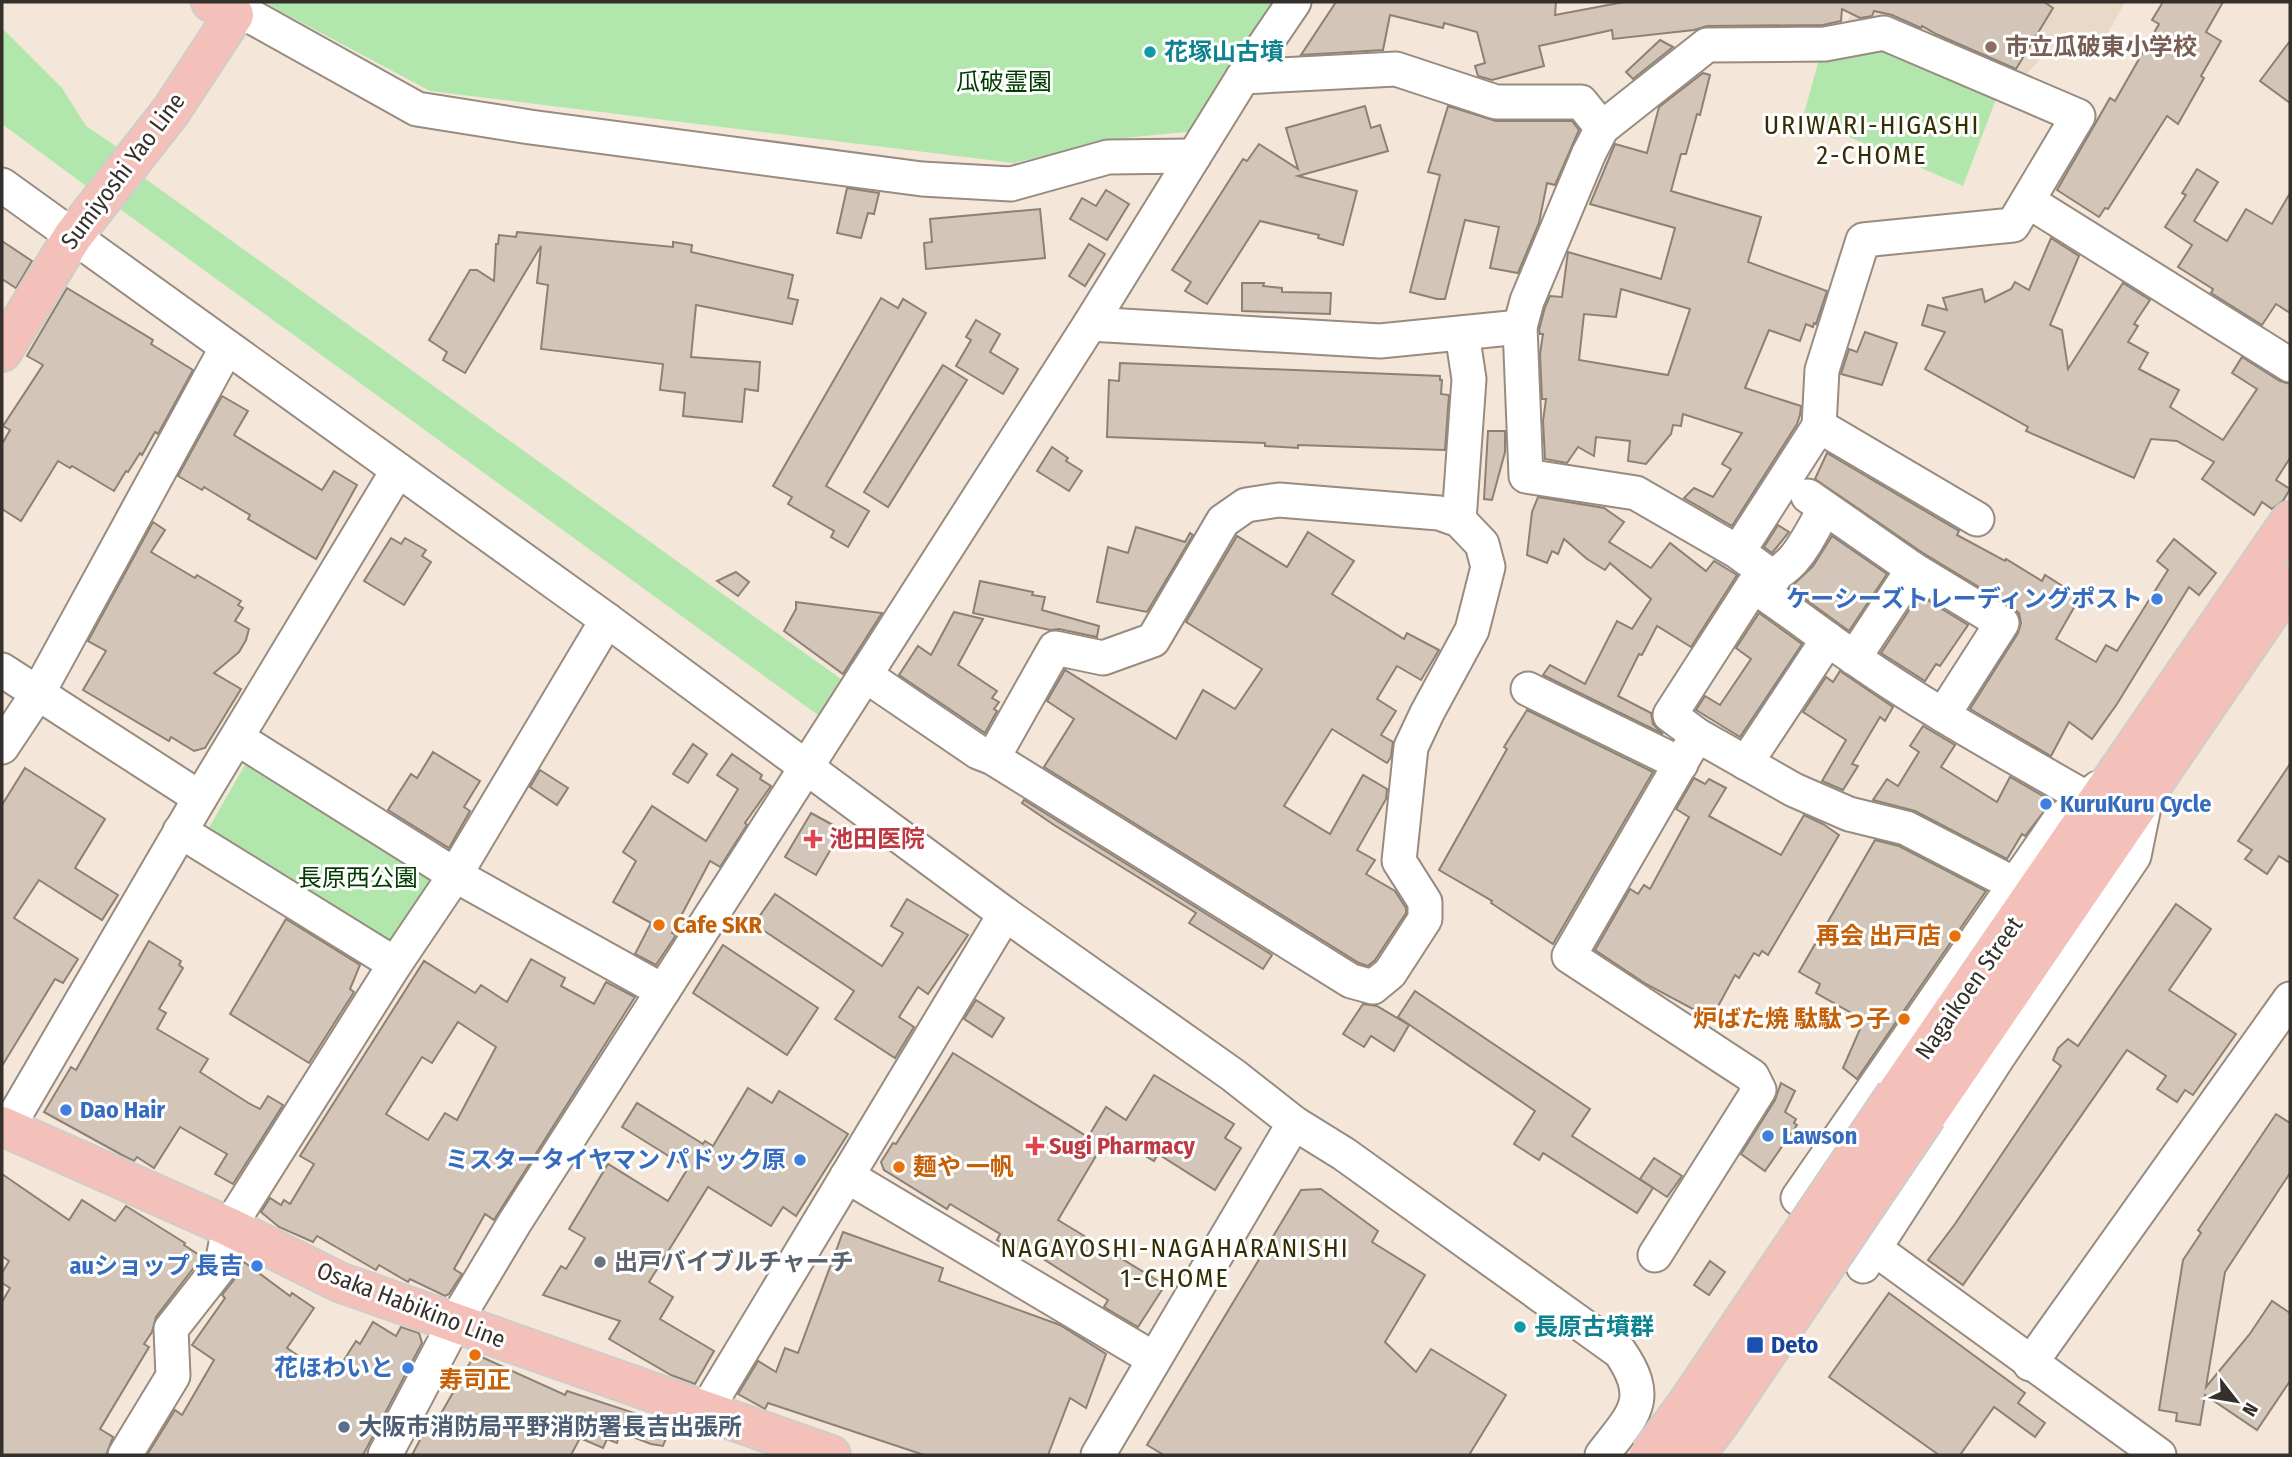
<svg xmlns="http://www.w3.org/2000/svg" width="2292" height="1457" font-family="'Fira Sans Condensed','Noto Sans JP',sans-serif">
  <rect width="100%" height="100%" fill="#f4e7d9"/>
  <!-- education -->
  <polygon fill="#e8dac7" points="1856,2 2125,2 2094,58 2065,33 2017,84 1841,36"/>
  <!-- green -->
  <g fill="#b1e7ad">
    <polygon points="263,2 1281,2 1196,131 1114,139 1014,163 430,91"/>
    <polygon points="2,28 62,88 86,126 126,153 97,194 2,124"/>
    <polygon points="1884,41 1998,94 1963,186 1803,117 1820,56"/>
    <polygon points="136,172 841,679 818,715 113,204"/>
    <polygon points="255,761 435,880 394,945 206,833 246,763"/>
  </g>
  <!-- building -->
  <g fill="#d3c6b8" stroke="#8d8174" stroke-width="2" fill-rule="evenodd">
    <polygon points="1336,2 1556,2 1555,15 1624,2 2044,2 2053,8 2016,69 1936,34 1922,26 1921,28 1892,15 1874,11 1872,16 1860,18 1842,9 1841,21 1823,25 1707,26 1694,30 1613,39 1612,30 1539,46 1544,66 1492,80 1478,76 1475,66 1485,63 1477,32 1444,23 1443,28 1390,15 1383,50 1301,55"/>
    <polygon points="2163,2 2223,2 2206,32 2221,41 2201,76 2204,78 2178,124 2167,116 2108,209 2105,208 2099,217 2057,190 2110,98 2115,101 2159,24 2152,20"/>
    <polygon points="1660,40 1673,47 1633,79 1626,72"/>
    <polygon points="2290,41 2290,103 2260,81"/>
    <path d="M1703,73L1710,75L1700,115L1697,114L1686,154H1681L1671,191L1761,217L1748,262L1827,291L1816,324L1814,323L1813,327L1806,324L1800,341L1769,330L1745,388L1801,406L1800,415L1797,424L1732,526L1684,498L1694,488L1713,497L1731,469L1722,464L1742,433L1683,414L1681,426L1673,425L1671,434L1646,464L1628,461L1630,441L1596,437L1594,456L1578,447L1567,463L1545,459L1543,421L1546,399H1542L1540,354L1543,334H1540L1539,330L1545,307L1550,296L1562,297L1568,252L1661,279L1675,228L1590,204L1615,144L1647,153L1659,107ZM1621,289L1690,309L1668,375L1579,360L1584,314L1616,317Z"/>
    <polygon points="1365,106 1371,128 1380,125 1388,151 1298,176 1357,191 1343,245 1318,238 1319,235 1260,221 1207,304 1185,291 1191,282 1172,270 1243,159 1247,161 1259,144 1298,169 1286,128"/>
    <polygon points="1448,106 1496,121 1572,121 1579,130 1555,185 1547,183 1539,223 1518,273 1490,268 1499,227 1465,220 1445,299 1437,299 1410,292 1440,175 1428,172"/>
    <polygon points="2197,169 2218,182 2194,221 2227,241 2246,209 2272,224 2290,193 2290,313 2276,304 2262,325 2211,293 2213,289 2178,267 2192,245 2165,227 2186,195 2182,193"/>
    <polygon points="847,188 879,193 874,214 868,213 861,238 837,233"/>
    <polygon points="1106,190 1129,204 1107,240 1070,219 1082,198 1096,206"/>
    <polygon points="1040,209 1045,258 926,269 924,243 932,242 930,219"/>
    <polygon points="517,232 673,247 673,242 692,245 691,252 793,275 788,298 798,300 792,324 696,305 691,357 760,362 758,391 745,389 742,422 683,416 685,393 660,390 663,364 541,349 548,285 537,283 541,246 465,373 443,360 447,352 429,340 470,270 477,270 494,281 496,244 498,244 499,235 516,237"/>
    <polygon points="2051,238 2079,256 2050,325 2062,330 2068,369 2123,283 2150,300 2134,324 2138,326 2128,342 2148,353 2139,369 2179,390 2170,407 2223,440 2257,389 2232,373 2242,357 2280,381 2290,384 2290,458 2276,480 2290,489 2283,501 2272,509 2262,502 2254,515 2202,479 2214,462 2177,441 2151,439 2134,478 2026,431 2028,427 1925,369 1945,332 1922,325 1928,305 1947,310 1943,298 1982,289 1985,302 2011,289 2015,282 2029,290"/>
    <polygon points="2,241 32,261 16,288 2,279"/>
    <polygon points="1089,244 1105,254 1085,286 1069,276"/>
    <polygon points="1242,283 1264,283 1263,286 1282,288 1282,292 1331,293 1330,314 1242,311"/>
    <polygon points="67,288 153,340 151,344 193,370 158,434 155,432 142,455 140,453 128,472 126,471 114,491 72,466 70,468 58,461 21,521 2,509 2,444 10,430 3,426 43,365 27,356"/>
    <polygon points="881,298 898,308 903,299 926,313 826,486 869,511 848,547 831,537 834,531 788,504 792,497 773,486"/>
    <polygon points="976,320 1000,334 990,352 1018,369 1003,394 956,366 971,340 966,337"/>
    <polygon points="1865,332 1897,343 1882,385 1841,374 1849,349 1857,352"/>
    <polygon points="1120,363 1440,376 1440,380 1442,380 1441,394 1449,395 1445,450 1298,445 1298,448 1265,446 1265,443 1107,437 1109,380 1119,381"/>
    <polygon points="943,365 967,380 888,507 864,492"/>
    <polygon points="222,396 248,411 234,435 322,490 334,471 357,485 316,559 248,519 250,515 204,487 202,490 178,476"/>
    <polygon points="1488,431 1505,431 1505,452 1492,500 1484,499"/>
    <polygon points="1052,447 1068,458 1066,461 1082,471 1069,491 1037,471"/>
    <polygon points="1827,453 1959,531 1957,535 2005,561 2006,559 2042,581 2045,575 2080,597 2056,639 2096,662 2106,645 2117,651 2168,570 2157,561 2174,539 2216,573 2199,595 2189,587 2117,704 2092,739 2069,722 2051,756 1970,709 2018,633 2021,623 2019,613 2012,607 1923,553 1815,479"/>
    <polygon points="1538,497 1604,508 1624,522 1609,542 1651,568 1670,543 1706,571 1714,561 1737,575 1691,647 1657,626 1642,655 1639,654 1618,696 1651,713 1653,724 1663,734 1543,675 1550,665 1585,684 1617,621 1632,629 1651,599 1610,563 1605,570 1587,559 1564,539 1558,554 1552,551 1547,563 1527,555 1532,512"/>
    <polygon points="153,522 165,530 151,552 195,578 197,575 241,601 238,605 243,608 235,621 249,629 246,640 239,652 214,673 241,689 205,748 194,751 171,737 169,741 83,690 106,651 88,641"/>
    <polygon points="1778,525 1789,532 1772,553 1764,547"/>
    <polygon points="1136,527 1185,542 1190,533 1193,535 1147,612 1097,602 1108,547 1128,553"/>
    <polygon points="1308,532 1354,561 1332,594 1404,639 1407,633 1439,650 1421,680 1397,666 1377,699 1396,711 1381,735 1393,742 1391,757 1387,763 1332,729 1284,806 1330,834 1363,775 1387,789 1386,799 1357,850 1375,860 1366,874 1395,891 1406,908 1406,913 1375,960 1368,966 1359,963 1044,767 1074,719 1047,701 1065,670 1176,739 1203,690 1235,709 1262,669 1186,622 1237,536 1287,567"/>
    <polygon points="1832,536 1887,574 1849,631 1790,588 1813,566"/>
    <polygon points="391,538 401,544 405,538 426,550 422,556 431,562 404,605 364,581"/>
    <polygon points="736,572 749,582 738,596 717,581"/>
    <polygon points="980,581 1033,592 1032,595 1045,597 1042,610 1099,626 1097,637 1059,629 1050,630 973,613"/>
    <polygon points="1919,595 1968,625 1940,666 1936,664 1925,681 1881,653"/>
    <polygon points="796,602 834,607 882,613 843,674 784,631 796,609"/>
    <polygon points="954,612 983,619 958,665 997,691 992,698 999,702 994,709 997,711 985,733 899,675 918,646 931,655"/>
    <polygon points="1759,613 1802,644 1740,737 1696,710 1705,696 1720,705 1751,659 1736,648"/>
    <polygon points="1840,671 1893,707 1885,721 1880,717 1852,764 1858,766 1843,790 1822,781 1846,740 1803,712 1826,677 1833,682"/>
    <polygon points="1527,710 1653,772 1553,944 1491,903 1492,901 1439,870 1507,749 1504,747"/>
    <polygon points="1923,726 1955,745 1941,767 1997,802 2010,777 2052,801 2025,836 2022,834 2007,859 1915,811 1873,800 1887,779 1898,786 1919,752 1910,746"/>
    <polygon points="693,744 707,754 688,783 673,774"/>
    <polygon points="433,752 480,781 464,807 470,811 449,848 388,810 411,774 417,778"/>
    <polygon points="732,754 762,775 760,779 771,786 745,823 747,825 720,867 710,861 672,933 676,935 656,965 635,954 651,923 613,902 636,861 623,852 652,806 706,841 738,789 717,775"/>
    <polygon points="2290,764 2290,863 2279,856 2267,874 2245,859 2252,850 2238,841"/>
    <polygon points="25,768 105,819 75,868 118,895 102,920 39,880 14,918 78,959 63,983 55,979 2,1066 2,805"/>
    <polygon points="540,770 568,788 557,805 530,787"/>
    <polygon points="1694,778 1705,784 1709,779 1726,788 1709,816 1781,855 1804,815 1823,824 1839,835 1768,955 1762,951 1759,956 1754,953 1739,978 1735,975 1715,1012 1706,1007 1702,1014 1646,984 1595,950 1630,889 1638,894 1644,885 1650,889 1689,817 1676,809"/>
    <polygon points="1024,800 1272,955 1263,969 1189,923 1196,913 1054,825 1022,803"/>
    <polygon points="811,813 842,830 816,875 785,857"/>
    <polygon points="1875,840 1899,846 1986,891 1857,1079 1843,1068 1864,1020 1816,993 1820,984 1799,972"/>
    <polygon points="775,894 882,966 903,933 891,926 907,899 968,935 928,994 918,987 899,1017 914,1027 895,1058 835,1019 854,991 754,924"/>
    <polygon points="2176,904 2211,929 2169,990 2236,1034 2193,1095 2185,1090 2177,1102 2157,1089 2166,1076 2127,1050 1963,1285 1928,1260 1955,1224 2061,1066 2053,1060 2058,1048 2068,1039 2078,1046"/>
    <polygon points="286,919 360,965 350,989 354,992 309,1063 230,1014"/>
    <polygon points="149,941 181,961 179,965 183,968 159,1009 166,1013 157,1029 208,1059 200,1072 250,1104 260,1109 268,1096 283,1105 233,1184 215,1174 227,1154 180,1127 154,1168 137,1157 134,1161 122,1155 44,1112 71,1067 76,1070"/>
    <polygon points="723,945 818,1008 787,1055 693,993"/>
    <path d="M531,959L565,978L561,986L594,1004L606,982L635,997L494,1220L485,1214L454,1269L462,1274L449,1294L445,1296L410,1279L408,1282L379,1265L376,1270L317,1236L313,1242L279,1227L261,1212L270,1198L281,1205L284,1200L290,1204L314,1164L300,1156L424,961L475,993L481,985L507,1002ZM458,1022L496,1047L457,1120L445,1113L428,1140L386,1114L422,1057L432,1063Z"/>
    <polygon points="1415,991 1590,1109 1572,1136 1653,1188 1637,1213 1543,1153 1539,1160 1514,1144 1535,1111 1398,1017"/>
    <polygon points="976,1000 1004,1018 992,1037 964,1019"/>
    <polygon points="1363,1004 1377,1006 1409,1025 1394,1051 1371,1036 1364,1047 1343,1034"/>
    <polygon points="953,1053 1088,1137 1106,1107 1126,1120 1154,1075 1234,1124 1225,1138 1241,1148 1215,1190 1158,1154 1154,1161 1109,1134 1058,1220 1165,1285 1138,1327 1104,1307 1108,1300 1029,1250 1028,1252 1019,1247 1016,1252 997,1240 1000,1234 950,1204 947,1209 884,1170 881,1162 893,1143 896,1144"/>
    <polygon points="1781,1083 1795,1091 1785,1112 1796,1119 1794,1123 1797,1125 1765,1171 1741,1154 1775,1100"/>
    <polygon points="748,1088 772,1103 779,1091 848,1134 796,1216 783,1207 771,1226 708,1187 649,1282 673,1297 660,1319 714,1351 695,1384 671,1375 609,1339 620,1321 543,1295 561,1266 566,1269 585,1238 569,1229 608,1164 668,1201 688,1168 622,1127 637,1103 703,1144 705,1141 713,1146"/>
    <polygon points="2276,1114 2290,1123 2290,1173 2225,1272 2206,1387 2249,1335 2272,1301 2290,1313 2290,1381 2257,1430 2205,1395 2200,1425 2176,1421 2177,1413 2159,1410 2183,1260 2201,1233 2198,1230"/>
    <polygon points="1654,1158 1682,1176 1667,1197 1640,1179"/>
    <polygon points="2,1174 69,1220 82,1200 115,1221 126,1206 185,1243 184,1245 202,1257 156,1317 152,1332 144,1344 149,1347 100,1429 113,1437 106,1455 2,1455 2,1302 10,1288 2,1283 2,1273 9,1261 2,1256"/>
    <polygon points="1321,1189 1378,1231 1372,1242 1425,1275 1385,1342 1416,1372 1431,1349 1506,1395 1469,1455 1164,1455 1147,1445 1301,1190"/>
    <polygon points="843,1232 943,1268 939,1281 1060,1325 1106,1354 1086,1408 1070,1398 1048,1455 924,1455 768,1403 765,1409 738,1394 758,1361 776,1372 785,1348 798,1353"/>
    <polygon points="1710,1261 1725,1272 1709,1295 1694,1285"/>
    <polygon points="244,1262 290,1296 292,1293 314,1308 287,1348 332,1379 356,1341 360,1344 373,1322 396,1336 401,1327 419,1333 422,1343 363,1455 147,1455 175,1410 182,1415 214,1360 192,1345 225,1298 222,1295 237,1276"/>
    <polygon points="1889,1293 2025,1393 2018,1403 2045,1423 2035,1437 1994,1407 1960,1455 1939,1455 1829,1377"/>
    <polygon points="475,1354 565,1395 567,1391 671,1425 663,1446 651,1444 620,1432 617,1443 607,1439 603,1448 580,1438 571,1455 412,1455 430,1421 435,1424"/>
  </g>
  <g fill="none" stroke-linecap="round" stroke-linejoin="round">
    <!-- minor casing -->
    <g stroke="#988b7f" stroke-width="37">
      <g id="minor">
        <polyline points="234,15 252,17 417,109 530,127 922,179 1011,184 1108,157 1194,156"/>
        <polyline points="1243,77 1396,69 1496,102 1581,102 1602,128"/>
        <path d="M2,185L607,620L1005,914L1233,1075L1294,1123L1344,1154L1620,1352C1653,1400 1633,1415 1602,1455"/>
        <polyline points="2028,201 2290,365"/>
        <polyline points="1090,324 1380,341 1520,327"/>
        <polyline points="1819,426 1977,519"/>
        <polyline points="1808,496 1913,569 2002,623 1943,715"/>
        <path d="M1825,508C1803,547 1797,568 1753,586L1670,715L1697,735L1794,790L1849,814L1906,828L2014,884"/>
        <polyline points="1459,520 1469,379 1462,333"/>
        <polyline points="1738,552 1819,426 1822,370 1863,240 2013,225 2078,116 1884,33 1825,44 1707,45 1602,128 1589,153 1527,301 1520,327 1526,476 1636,493 1738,552 1774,578"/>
        <path d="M1753,586C1788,609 1820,634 1853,657C1927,709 2008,753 2086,798"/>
        <polyline points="1854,658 1913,569"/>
        <polyline points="2,670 200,798"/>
        <polyline points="865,675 978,752 993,758 1351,981 1373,987 1390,973 1425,919 1425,902 1399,861 1411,747 1427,713 1472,630 1488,567 1482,544 1459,520 1439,513 1279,500 1246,505 1223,521 1153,640 1103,658 1055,648 993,758"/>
        <polyline points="1528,689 1681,764"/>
        <polyline points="237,738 455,875 663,991"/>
        <polyline points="2,747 38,693 227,347"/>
        <polyline points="1746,763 1828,639"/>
        <polyline points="2098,788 2058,822 1798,1198 1875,1249 2159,1455"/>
        <polyline points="180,831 395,964"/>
        <polyline points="7,1129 200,798 398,470"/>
        <polyline points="847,1176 1154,1359"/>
        <polyline points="1655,1255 1759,1090 1752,1076 1569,956 1697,735"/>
        <polyline points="1863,1266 1998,1057 2134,856 2146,797"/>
        <polyline points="2030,1364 2290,999"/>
        <polyline points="705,1412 1005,914"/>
        <polyline points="125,1455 173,1376 171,1329 222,1264 229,1227 395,964 455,875 607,620"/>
        <polyline points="385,1455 454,1324 515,1222 1090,324 1243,77 1294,2"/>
        <polyline points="1098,1455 1294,1123"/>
      </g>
    </g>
    <!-- major casing -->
    <g stroke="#cfcdcc" stroke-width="42">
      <g id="major">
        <polyline points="2,352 73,236 171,111 234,15 211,2"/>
        <polyline points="1896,1094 2290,521"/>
        <polyline points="1927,1115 2290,583"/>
        <polyline points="2,1126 229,1227 339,1282 831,1455"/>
      </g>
    </g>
    <!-- minor -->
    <use href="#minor" stroke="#fff" stroke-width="33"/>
    <!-- major -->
    <use href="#major" stroke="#f3c1b9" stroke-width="38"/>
    <!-- major-bridge casing -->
    <g stroke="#cfcdcc" stroke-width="42" stroke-linecap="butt">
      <g id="major-bridge">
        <polyline points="1649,1455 1687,1404 1896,1094"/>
        <polyline points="1695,1455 1720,1422 1927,1115"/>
      </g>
    </g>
    <!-- major-bridge -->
    <use href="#major-bridge" stroke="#f3c1b9" stroke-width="38"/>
  </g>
  <!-- markers -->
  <circle fill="#8d6e63" stroke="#fff" stroke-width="2.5" cx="1991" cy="47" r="7"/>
  <g fill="#0f9aa8" stroke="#fff" stroke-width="2.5">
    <circle cx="1150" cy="52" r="7"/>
    <circle cx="1520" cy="1327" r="7"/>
  </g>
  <g fill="#3f7fe0" stroke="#fff" stroke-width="2.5">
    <circle cx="2157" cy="599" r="7"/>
    <circle cx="2046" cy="804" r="7"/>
    <circle cx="66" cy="1110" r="7"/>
    <circle cx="1768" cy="1136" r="7"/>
    <circle cx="800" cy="1160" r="7"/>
    <circle cx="257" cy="1266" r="7"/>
    <circle cx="408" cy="1368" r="7"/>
  </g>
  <g fill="#e0444e" stroke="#fff" stroke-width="2.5">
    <path d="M809.5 828.5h7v7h7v7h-7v7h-7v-7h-7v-7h7z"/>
    <path d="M1031.5 1135.5h7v7h7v7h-7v7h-7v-7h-7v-7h7z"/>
  </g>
  <g fill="#e8710a" stroke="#fff" stroke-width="2.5">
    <circle cx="659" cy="925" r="7"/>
    <circle cx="1955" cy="936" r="7"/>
    <circle cx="1904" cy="1019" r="7"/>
    <circle cx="899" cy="1167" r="7"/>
    <circle cx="475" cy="1355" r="7"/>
  </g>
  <circle fill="#6b7280" stroke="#fff" stroke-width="2.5" cx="600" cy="1262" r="7"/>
  <rect fill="#1a4fb4" stroke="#fff" stroke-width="2.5" x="1746" y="1336" width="18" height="18" rx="3.5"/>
  <circle fill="#5c6f8a" stroke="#fff" stroke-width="2.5" cx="344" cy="1427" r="7"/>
  <g text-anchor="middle" stroke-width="6" stroke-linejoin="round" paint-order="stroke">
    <!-- education labels -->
    <g font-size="24" font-weight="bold" fill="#785e54" stroke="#fff" text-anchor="start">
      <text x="2005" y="55">市立瓜破東小学校</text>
    </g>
    <!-- culture labels -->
    <g font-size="24" font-weight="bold" fill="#0d838f" stroke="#fff" text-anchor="start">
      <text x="1164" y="60">花塚山古墳</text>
      <text x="1534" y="1335">長原古墳群</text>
    </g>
    <!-- park labels -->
    <g font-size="24" fill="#003b00" stroke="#fff">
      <text x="1004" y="90">瓜破霊園</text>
      <text x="358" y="886">長原西公園</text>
    </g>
    <!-- street labels -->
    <g font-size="24" fill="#35302b" stroke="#fff">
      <text transform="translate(123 171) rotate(-53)" y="8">Sumiyoshi Yao Line</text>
      <text transform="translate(1969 988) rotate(-55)" y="8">Nagaikoen Street</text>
      <text transform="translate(411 1305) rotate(21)" y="8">Osaka Habikino Line</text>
    </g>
    <!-- shop labels -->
    <g font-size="24" font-weight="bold" fill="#366cbe" stroke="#fff" text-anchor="end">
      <text x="2143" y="607">ケーシーズトレーディングポスト</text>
      <text x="2060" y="812" text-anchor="start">KuruKuru Cycle</text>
      <text x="80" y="1118" text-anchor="start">Dao Hair</text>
      <text x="1782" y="1144" text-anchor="start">Lawson</text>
      <text x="786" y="1168">ミスタータイヤマン パドック原</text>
      <text x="243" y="1274">auショップ 長吉</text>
      <text x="394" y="1376">花ほわいと</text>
    </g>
    <!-- health labels -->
    <g font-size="24" font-weight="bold" fill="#be3a42" stroke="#fff" text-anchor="start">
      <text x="829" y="847">池田医院</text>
      <text x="1049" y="1154">Sugi Pharmacy</text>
    </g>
    <!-- food labels -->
    <g font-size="24" font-weight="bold" fill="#c56008" stroke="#fff" text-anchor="start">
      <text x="673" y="933">Cafe SKR</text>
      <text x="1941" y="944" text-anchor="end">再会 出戸店</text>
      <text x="1890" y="1027" text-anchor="end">炉ばた焼 駄駄っ子</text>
      <text x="913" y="1175">麺や 一帆</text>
      <text x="475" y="1388" text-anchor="middle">寿司正</text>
    </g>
    <!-- worship labels -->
    <g font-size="24" font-weight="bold" fill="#5b616d" stroke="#fff" text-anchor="start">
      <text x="614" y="1270">出戸バイブルチャーチ</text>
    </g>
    <!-- transit labels -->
    <g font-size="24" font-weight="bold" fill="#164399" stroke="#fff" text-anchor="start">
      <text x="1771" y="1353">Deto</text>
    </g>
    <!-- service labels -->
    <g font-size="24" font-weight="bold" fill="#4e5e75" stroke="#fff" text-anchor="start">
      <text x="358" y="1435">大阪市消防局平野消防署長吉出張所</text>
    </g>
    <!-- neighbourhood labels -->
    <g font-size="26" letter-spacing="2" fill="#342f03" stroke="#fff">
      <text x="1872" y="134">URIWARI-HIGASHI<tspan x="1872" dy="30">2-CHOME</tspan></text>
      <text x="1175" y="1257">NAGAYOSHI-NAGAHARANISHI<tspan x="1175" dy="30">1-CHOME</tspan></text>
    </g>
  </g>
  <!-- border -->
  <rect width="2292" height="1457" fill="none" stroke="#35302b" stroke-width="7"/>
  <!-- north arrow -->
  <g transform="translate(2236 1401) rotate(121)" stroke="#ffffff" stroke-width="5" paint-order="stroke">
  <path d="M0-5L12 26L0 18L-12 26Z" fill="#35302b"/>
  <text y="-10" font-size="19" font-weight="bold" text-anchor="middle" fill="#35302b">N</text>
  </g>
</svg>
